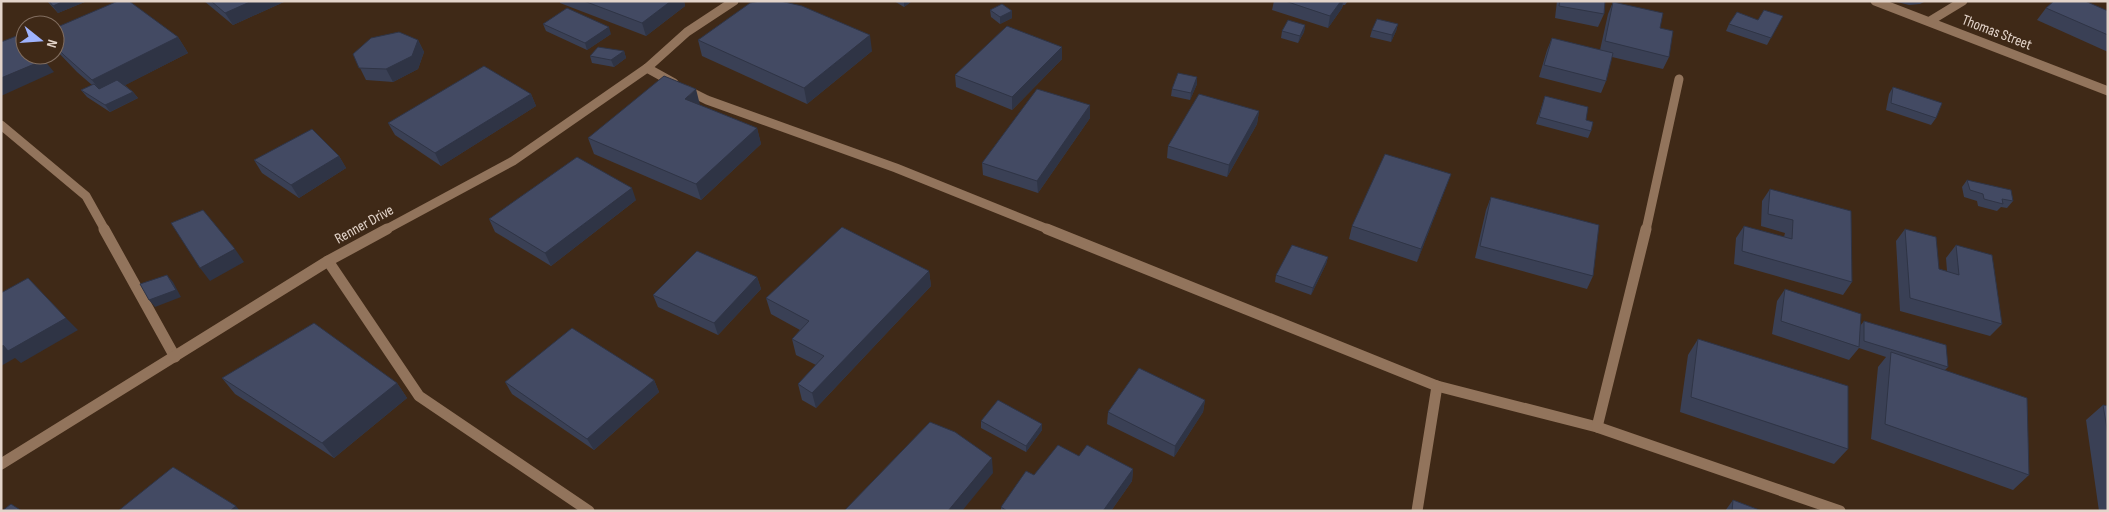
<svg xmlns="http://www.w3.org/2000/svg" width="2109" height="512" font-family="'Sofia Sans Condensed',sans-serif">
  <rect width="100%" height="100%" fill="#3f2917"/>
  <g fill="none" stroke-linecap="round" stroke-linejoin="round">
    <!-- street-far1 -->
    <g stroke="#92745c" stroke-width="9">
      <polyline points="1875,1 2108,91"/>
      <polyline points="1930,21 1963,1"/>
      <polyline points="647,68 674,83"/>
      <polyline points="687,90 707,100 896,168 1050,230"/>
      <polyline points="1,125 86,196 105,230"/>
      <polyline points="385,230 513,161 647,68 687,32 734,1"/>
      <polyline points="1646,230 1679,79"/>
    </g>
    <!-- street -->
    <g stroke="#92745c" stroke-width="11">
      <polyline points="104,229 175,357"/>
      <polyline points="1047,229 1437,386 1597,427 1840,511"/>
      <polyline points="328,261 419,396 589,511"/>
      <polyline points="1597,427 1646,229"/>
      <polyline points="1,464 328,261 387,229"/>
      <polyline points="1417,511 1437,386"/>
    </g>
  </g>
  <!-- wall -->
  <g fill="#3a4055">
    <polygon points="47,1 87,1 58,13"/>
    <polygon points="204,1 286,1 233,25"/>
    <polygon points="560,1 684,1 685,6 646,36 560,3"/>
    <polygon points="894,1 912,1 904,7"/>
    <polygon points="1274,1 1348,1 1345,5 1343,5 1342,8 1328,28 1272,10"/>
    <polygon points="1557,1 1605,1 1604,14 1598,27 1555,18"/>
    <polygon points="1893,1 1926,1 1920,4 1909,5"/>
    <polygon points="1613,2 1660,28 1669,57 1663,69 1612,57 1606,81 1601,93 1539,77 1547,50 1552,38 1600,50 1608,14"/>
    <polygon points="2046,8 2108,11 2108,52 2037,20"/>
    <polygon points="990,10 1012,11 1012,18 1000,24 991,17"/>
    <polygon points="1783,16 1767,45 1726,31 1729,24"/>
    <polygon points="543,24 611,34 587,50 546,31"/>
    <polygon points="1398,24 1396,31 1391,42 1370,37 1372,30"/>
    <polygon points="1305,25 1304,32 1298,43 1281,38 1282,31"/>
    <polygon points="55,28 178,37 188,53 125,85 133,92 138,98 110,112 87,97 81,90 92,85 77,72 55,49"/>
    <polygon points="418,40 424,52 418,69 393,82 366,80 353,54"/>
    <polygon points="698,40 872,51 807,104 702,56"/>
    <polygon points="1062,47 1062,59 1012,110 956,87 955,75"/>
    <polygon points="624,51 626,58 614,67 592,63 590,56"/>
    <polygon points="1197,77 1197,84 1190,100 1171,96 1172,89"/>
    <polygon points="1893,87 1936,118 1931,125 1886,110 1889,94"/>
    <polygon points="531,94 536,106 441,166 395,135 388,123"/>
    <polygon points="1545,96 1586,120 1591,131 1588,138 1536,124"/>
    <polygon points="700,105 757,128 761,144 701,200 594,154 588,138"/>
    <polygon points="1090,105 1090,118 1038,193 983,175 982,163"/>
    <polygon points="1259,111 1257,124 1227,177 1167,158 1168,146"/>
    <polygon points="339,156 346,168 299,198 262,173 254,160"/>
    <polygon points="1451,174 1417,262 1349,239 1352,226"/>
    <polygon points="1967,180 2013,201 2007,208 2001,207 1997,211 1978,206 1977,201 1964,197 1962,187"/>
    <polygon points="1770,189 1852,282 1843,295 1734,264 1736,238 1744,226 1784,237 1785,233 1761,226 1762,201"/>
    <polygon points="1491,197 1593,276 1587,289 1475,258 1486,210"/>
    <polygon points="636,200 551,266 495,232 489,219"/>
    <polygon points="1905,229 1939,269 1947,271 1946,258 1956,245 2002,324 1990,336 1900,311 1896,241"/>
    <polygon points="1328,257 1326,264 1311,295 1275,282 1276,275"/>
    <polygon points="929,271 931,286 816,408 802,400 798,384 816,365 796,355 792,339 800,330 771,314 766,298"/>
    <polygon points="757,277 761,289 718,335 658,307 653,295"/>
    <polygon points="1785,289 1860,326 1864,321 1948,367 1945,370 2029,475 2013,490 1871,439 1878,367 1886,357 1859,348 1849,360 1772,334 1777,301"/>
    <polygon points="1698,339 1848,449 1834,464 1680,412 1688,355"/>
    <polygon points="222,378 397,383 407,398 334,458 235,394"/>
    <polygon points="654,380 659,392 594,450 512,394 505,382"/>
    <polygon points="1205,400 1203,412 1174,457 1107,424 1108,412"/>
    <polygon points="2103,405 2108,406 2108,511 2099,511 2086,420"/>
    <polygon points="981,421 1042,430 1026,452 981,428"/>
    <polygon points="1079,456 1133,469 1132,481 1111,511 1001,511 1001,507 1034,475"/>
    <polygon points="1733,500 1762,511 1725,511"/>
  </g>
  <!-- shaded-wall -->
  <g fill="#2f3445">
    <polygon points="64,1 87,1 58,13 53,6"/>
    <polygon points="252,1 286,1 233,25 225,13"/>
    <polygon points="671,1 684,1 685,6 646,36 642,23"/>
    <polygon points="904,1 912,1 904,7"/>
    <polygon points="1341,1 1343,1 1342,8 1328,28 1330,16"/>
    <polygon points="1012,11 1012,18 1000,24 1000,17"/>
    <polygon points="1398,24 1396,31 1391,42 1392,35"/>
    <polygon points="1305,25 1304,32 1298,43 1300,36"/>
    <polygon points="609,27 611,34 587,50 585,43"/>
    <polygon points="870,35 872,51 807,104 804,88"/>
    <polygon points="178,37 188,53 104,96 92,80"/>
    <polygon points="418,40 424,52 418,69 393,82 386,69"/>
    <polygon points="1062,47 1062,59 1012,110 1012,97"/>
    <polygon points="624,51 626,58 614,67 611,60"/>
    <polygon points="44,60 54,72 1,96 1,78"/>
    <polygon points="1197,77 1197,84 1190,100 1191,93"/>
    <polygon points="696,89 700,105 685,99"/>
    <polygon points="133,92 138,98 110,112 105,105"/>
    <polygon points="531,94 536,106 441,166 435,153"/>
    <polygon points="1090,105 1090,118 1038,193 1037,181"/>
    <polygon points="1259,111 1257,124 1227,177 1229,165"/>
    <polygon points="757,128 761,144 701,200 696,184"/>
    <polygon points="339,156 346,168 299,198 291,185"/>
    <polygon points="1451,174 1446,187 1417,262 1421,249"/>
    <polygon points="632,188 636,200 551,266 545,253"/>
    <polygon points="235,249 244,262 210,281 200,268"/>
    <polygon points="1328,257 1326,264 1311,295 1313,288"/>
    <polygon points="929,271 931,286 816,408 812,393"/>
    <polygon points="167,275 173,282 181,297 155,307 149,300"/>
    <polygon points="757,277 761,289 718,335 714,323"/>
    <polygon points="66,318 78,330 21,363 15,358 1,366 1,347"/>
    <polygon points="654,380 659,392 594,450 587,439"/>
    <polygon points="397,383 407,398 334,458 322,443"/>
    <polygon points="1205,400 1203,412 1174,457 1175,446"/>
    <polygon points="1042,424 1042,430 1026,452 1026,446"/>
    <polygon points="992,458 993,473 962,511 948,511"/>
    <polygon points="1133,469 1132,481 1111,511 1103,511"/>
    <polygon points="236,506 240,511 230,511"/>
  </g>
  <!-- building -->
  <g fill="#434a63" stroke="#2f3445">
    <polygon points="49,1 64,1 53,6"/>
    <polygon points="118,1 129,1 178,37 92,80 65,56 55,46 55,28"/>
    <polygon points="211,1 252,1 225,13"/>
    <polygon points="584,1 671,1 642,23"/>
    <polygon points="760,1 780,1 802,6 870,35 804,88 698,40 750,3"/>
    <polygon points="1285,1 1341,1 1330,16"/>
    <polygon points="1560,1 1605,1 1604,14 1559,6"/>
    <polygon points="2054,1 2085,1 2108,11 2108,35 2046,8"/>
    <polygon points="1613,2 1663,13 1660,28 1673,31 1669,57 1605,41"/>
    <polygon points="1002,4 1012,11 1000,17 990,10"/>
    <polygon points="567,8 609,27 585,43 543,24"/>
    <polygon points="1764,10 1783,16 1771,38 1729,24 1737,12 1758,20"/>
    <polygon points="1377,19 1398,24 1392,35 1372,30"/>
    <polygon points="1288,20 1305,25 1300,36 1282,31"/>
    <polygon points="1007,26 1062,47 1012,97 955,75"/>
    <polygon points="399,32 418,40 412,56 386,69 359,68 353,54 371,38"/>
    <polygon points="19,35 25,41 25,55 39,55 44,60 1,78 1,42"/>
    <polygon points="1552,38 1613,53 1606,81 1544,65"/>
    <polygon points="598,47 624,51 611,60 590,56"/>
    <polygon points="484,66 531,94 435,153 388,123"/>
    <polygon points="1178,73 1197,77 1191,93 1172,89"/>
    <polygon points="664,76 696,89 685,99 757,128 696,184 588,138"/>
    <polygon points="117,80 133,92 105,105 81,90 94,84 99,89"/>
    <polygon points="1893,87 1942,103 1936,118 1891,103"/>
    <polygon points="1037,89 1090,105 1037,181 982,163"/>
    <polygon points="1199,94 1259,111 1229,165 1168,146"/>
    <polygon points="1545,96 1588,107 1586,120 1593,122 1591,131 1539,117"/>
    <polygon points="312,129 339,156 291,185 254,160"/>
    <polygon points="1385,154 1451,174 1421,249 1352,226"/>
    <polygon points="577,157 632,188 545,253 489,219"/>
    <polygon points="1967,180 2011,190 2013,201 2002,199 2003,204 1984,199 1983,194 1970,190"/>
    <polygon points="1770,189 1851,211 1852,282 1742,251 1744,226 1792,239 1793,220 1768,214"/>
    <polygon points="1491,197 1599,225 1593,276 1480,246"/>
    <polygon points="203,210 235,249 200,268 171,223"/>
    <polygon points="842,227 929,271 812,393 798,384 824,356 792,339 809,321 766,298"/>
    <polygon points="1905,229 1936,237 1939,269 1959,275 1956,245 1992,255 2002,324 1910,298"/>
    <polygon points="1292,245 1328,257 1313,288 1276,275"/>
    <polygon points="697,251 757,277 714,323 653,295"/>
    <polygon points="167,275 176,290 149,300 140,284"/>
    <polygon points="28,278 66,318 8,351 3,345 1,347 1,293"/>
    <polygon points="1785,289 1861,314 1859,347 1781,321"/>
    <polygon points="1864,321 1946,345 1948,367 1864,341"/>
    <polygon points="314,323 397,383 322,443 222,378"/>
    <polygon points="572,328 654,380 587,439 505,382"/>
    <polygon points="1698,339 1848,386 1848,449 1691,397"/>
    <polygon points="1891,352 2027,398 2029,475 1885,424"/>
    <polygon points="1139,368 1205,400 1175,446 1108,412"/>
    <polygon points="998,400 1042,424 1026,446 981,421"/>
    <polygon points="2103,405 2108,406 2108,435"/>
    <polygon points="930,422 955,432 992,458 948,511 844,511"/>
    <polygon points="1058,445 1079,456 1087,445 1133,469 1103,511 1007,511 1001,507 1026,471 1034,475"/>
    <polygon points="173,467 236,506 230,511 118,511"/>
    <polygon points="1733,500 1762,511 1732,511"/>
    <polygon points="11,504 22,511 2,511"/>
  </g>
  <g text-anchor="middle" stroke-width="4" stroke-linejoin="round" paint-order="stroke">
    <!-- street labels -->
    <g font-size="15" fill="#e3d4ca" stroke="#3f2917">
      <text transform="translate(1997 32) rotate(21)" y="5">Thomas Street</text>
      <text transform="translate(364 224) rotate(-29)" y="5">Renner Drive</text>
    </g>
  </g>
  <!-- border -->
  <rect width="2109" height="512" fill="none" stroke="#e3d4ca" stroke-width="5"/>
  <!-- north arrow -->
  <g transform="translate(40 40) rotate(107)"><circle r="24" fill="#3f2917" stroke="#816d5f"/>
  <path d="M0-4L9 19L0 12L-9 19Z" fill="#9fb3fd"/>
  <text y="-8" font-size="14" font-weight="bold" text-anchor="middle" fill="#e3d4ca">N</text>
  </g>
</svg>
